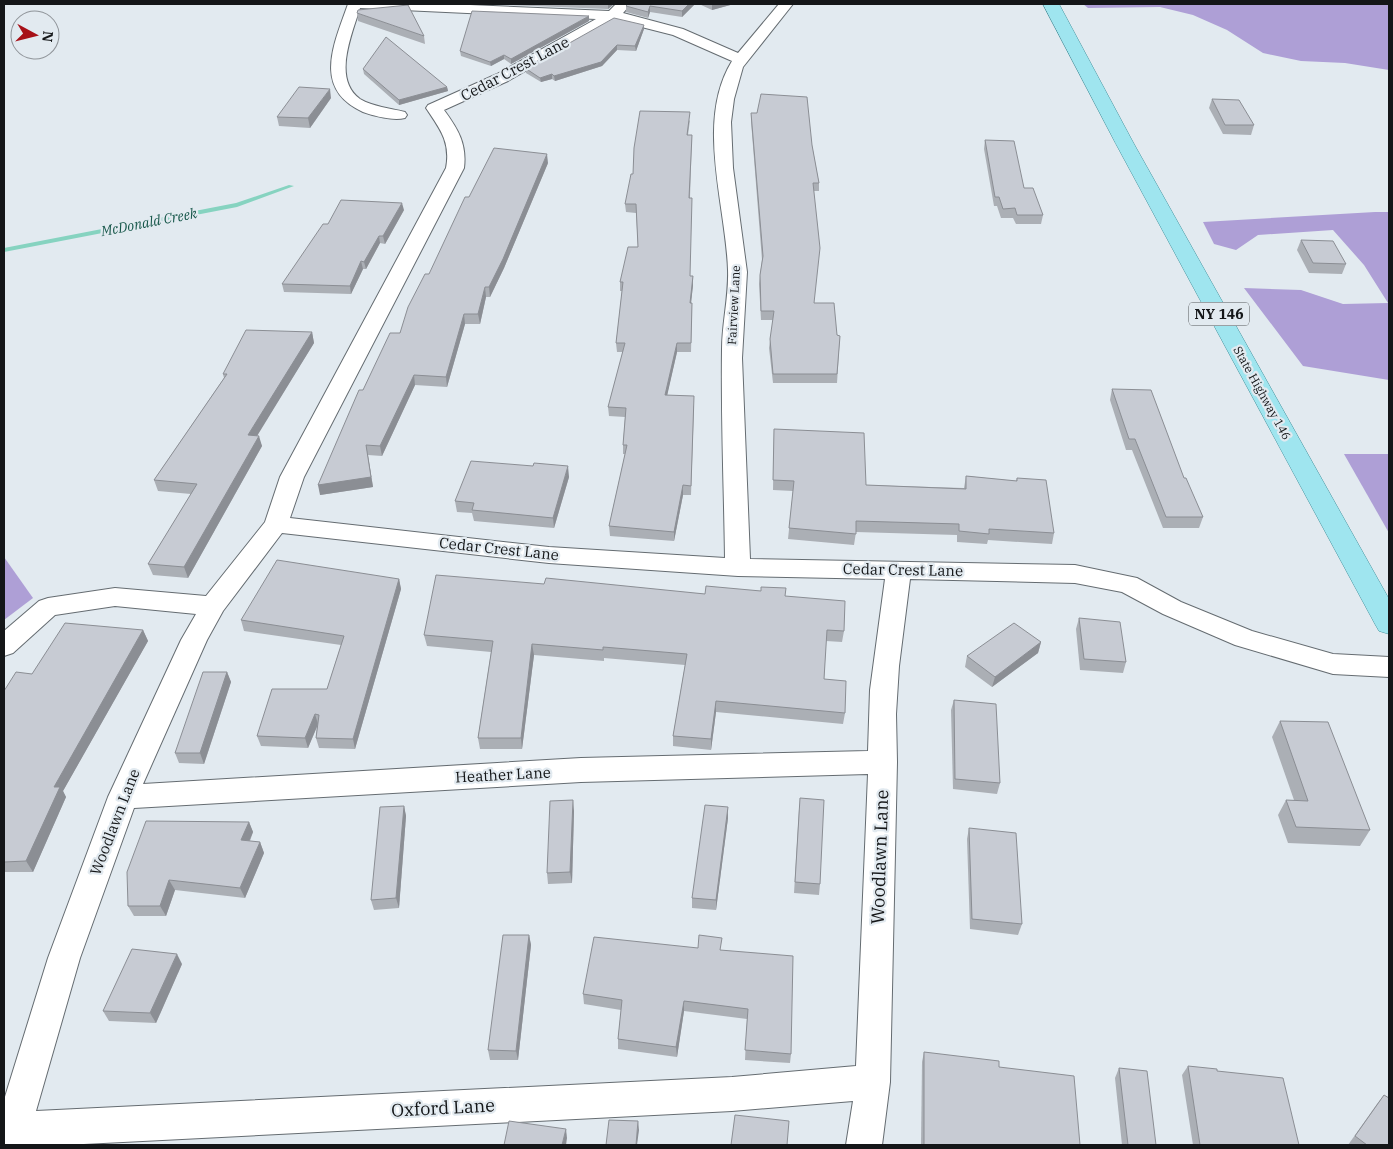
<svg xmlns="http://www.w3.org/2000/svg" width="1393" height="1149" font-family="'IBM Plex Serif',serif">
  <rect width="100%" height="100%" fill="#e2eaf0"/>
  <!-- forest -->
  <g fill="#ae9fd6">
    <polygon points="1083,4 1389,4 1389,70 1345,63 1301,61 1263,53 1227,30 1193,15 1160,7 1088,8"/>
    <polygon points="1375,212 1389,212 1389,380 1303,366 1244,288 1301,290 1343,304 1388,303 1364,265 1333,230 1258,235 1236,250 1214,244 1203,222"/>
    <polygon points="1344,454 1389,454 1389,533"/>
    <polygon points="4,557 33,598 4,620"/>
  </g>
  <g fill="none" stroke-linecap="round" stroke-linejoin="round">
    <!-- stream -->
    <polygon fill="#86d3c0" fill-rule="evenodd" points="289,185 294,186 237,207 4,252 4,248 236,203"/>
    <!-- minor casing -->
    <g stroke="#656c71" stroke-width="2">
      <path id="minor" d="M348,4H447L609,11L616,4H631L623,13L683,29L738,53L779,4H793L743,67L734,99L731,122L733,168L747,272L742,358L750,559L1075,565L1137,578L1181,602L1252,631L1333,654L1389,657V677L1333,674L1235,645L1163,614L1122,592L1075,583L910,579L899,666L896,714L897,762L890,1082L882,1145H846L853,1101L732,1111L64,1145H4V1100L48,958L108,797L181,640L196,614L115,606L55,615L13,653L4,656V631L39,601L48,598L115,588L206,596L265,522L280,477L446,168C451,142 440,129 426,108L428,105L497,74L596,19L360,8C352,34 332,79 360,99C373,107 390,108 405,112L407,115L405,118C393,121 374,116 363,112C312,89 334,44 348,4ZM614,20L673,35L732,61C695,121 726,205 728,270C729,296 722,323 722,349C721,419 724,488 725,558L549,547L290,518L304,477L464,168C467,144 458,129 444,110L508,81ZM282,533L549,563L738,576L885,579L870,690L868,751L581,758L143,784L207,640L223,611ZM868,774L856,1066L732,1077L36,1111L80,958L134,808L581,782Z"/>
    </g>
    <!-- primary casing -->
    <g stroke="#45929d" stroke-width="1">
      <polygon id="primary" points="1043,4 1059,4 1134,144 1389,599 1389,634 1379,631 1375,624 1116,144"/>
    </g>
    <!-- minor -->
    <use href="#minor" fill="#fff" fill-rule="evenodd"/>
    <!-- primary -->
    <use href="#primary" fill="#9fe5ef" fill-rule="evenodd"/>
  </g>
  <!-- wall -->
  <g fill="#abafb5">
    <polygon points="485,4 614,4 608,9"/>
    <polygon points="628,4 695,4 682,17 650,12 648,18 626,12 626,6"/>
    <polygon points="699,4 734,4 712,10"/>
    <polygon points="357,13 424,36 425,44 358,21"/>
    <polygon points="589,21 511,64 504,59 491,66 461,56 460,51"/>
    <polygon points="644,29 636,51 617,50 602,66 555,81 552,79 541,82 526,73 525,68"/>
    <polygon points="363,69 447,87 448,91 399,105 364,74"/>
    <polygon points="331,98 310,128 279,126 277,117"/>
    <polygon points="1212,99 1254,125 1251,135 1223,134 1209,108"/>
    <polygon points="751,113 812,145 819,183 819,191 814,191 814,303 837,335 840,336 837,383 773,383 769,348 773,320 761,320 759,284 760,275 762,260 751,121"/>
    <polygon points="690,120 688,135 692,135 690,198 690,276 693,276 693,285 691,303 692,312 691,352 677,352 667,395 694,406 691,495 683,495 674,541 610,536 609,526 625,454 623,454 623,445 625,417 609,416 608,407 623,352 617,352 616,343 622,291 620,291 620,282 638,247 636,213 626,212 625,204 633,174"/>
    <polygon points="985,140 1043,215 1041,224 1016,224 1013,218 1001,218 997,206 994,206 984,149"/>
    <polygon points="548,163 504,268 490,297 486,297 480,324 465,324 447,387 415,385 382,456 368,455 373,487 320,495 363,390 400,333 469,197"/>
    <polygon points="404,210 385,244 380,243 366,269 363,269 351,294 284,292 282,284 328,224"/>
    <polygon points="1301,240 1346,264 1342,274 1309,273 1297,250"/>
    <polygon points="312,332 314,343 257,435 262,446 188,578 153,575 148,564 191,494 158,491 154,480 224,378 223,374"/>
    <polygon points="1112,389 1184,478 1203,517 1199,528 1163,528 1132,450 1126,450 1110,400"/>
    <polygon points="774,429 866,485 964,488 966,476 1016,481 1017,478 1054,533 1052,544 988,540 987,544 957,542 957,535 856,532 854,545 788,539 793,491 773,490"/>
    <polygon points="569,477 554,528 474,521 472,513 457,512 455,501"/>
    <polygon points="399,579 401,589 355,749 319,748 316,738 317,727 308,748 261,746 257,736 327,689 341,645 244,631 241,620"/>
    <polygon points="544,584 705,594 785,596 844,631 842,642 826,641 824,679 845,713 843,724 716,712 711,750 673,746 673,736 685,665 604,658 604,661 534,655 522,749 480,749 478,738 491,652 427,646 424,635"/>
    <polygon points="1079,618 1126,662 1123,673 1080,670 1076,629"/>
    <polygon points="143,630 148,641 63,791 66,797 33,872 4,872 4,691 32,674"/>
    <polygon points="1041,642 1038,653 992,687 965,667 967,656"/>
    <polygon points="227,672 231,682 204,764 179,763 175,753"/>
    <polygon points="954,700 1000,783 997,794 953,789 951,710"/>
    <polygon points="1280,721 1370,830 1360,846 1288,843 1278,815 1286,800 1294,800 1272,737"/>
    <polygon points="404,806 406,816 399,908 374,910 371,900"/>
    <polygon points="728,807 728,818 716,910 692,908 692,898"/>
    <polygon points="799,809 820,884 819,895 794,893"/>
    <polygon points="574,811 572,883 548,884 547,873"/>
    <polygon points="249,822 253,832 250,841 260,842 264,853 245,898 175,890 166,916 134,916 128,906"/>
    <polygon points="969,828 1022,924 1018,935 970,929 967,839"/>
    <polygon points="529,935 531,945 518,1060 490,1060 488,1050"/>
    <polygon points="721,950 791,1054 790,1063 745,1060 747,1019 684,1011 677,1057 618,1049 618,1039 621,1010 584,1004 583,994"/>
    <polygon points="182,964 156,1023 109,1021 103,1011"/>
    <polygon points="924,1052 999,1067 1080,1145 921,1145 922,1062"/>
    <polygon points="1188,1066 1299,1145 1193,1145 1182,1075"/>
    <polygon points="1119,1068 1156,1145 1122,1145 1115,1078"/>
    <polygon points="1384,1095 1389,1145 1348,1145 1377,1104"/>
  </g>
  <!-- shaded-wall -->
  <g fill="#8b8e94">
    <polygon points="608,4 614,4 608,9"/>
    <polygon points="689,4 695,4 682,17 682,11"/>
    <polygon points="712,4 734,4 712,10"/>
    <polygon points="650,6 650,12 648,18 648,12"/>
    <polygon points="589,16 589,21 511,64 511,59"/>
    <polygon points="644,25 644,29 636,51 635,46"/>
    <polygon points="617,45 617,50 602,66 555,81 554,76"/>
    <polygon points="504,55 504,59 491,66 490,62"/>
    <polygon points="552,74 552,79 541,82 540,78"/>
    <polygon points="447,87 448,91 399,105 399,100"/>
    <polygon points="330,89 331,98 310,128 308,118"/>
    <polygon points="547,154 548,163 504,268 490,297 489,287"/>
    <polygon points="402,203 404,210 385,244 383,236"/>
    <polygon points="379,236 380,243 366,269 364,262"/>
    <polygon points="361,261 363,269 351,294 350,286"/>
    <polygon points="693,276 693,285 690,312 690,303"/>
    <polygon points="485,287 486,297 480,324 478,314"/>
    <polygon points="464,314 465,324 447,387 446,377"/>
    <polygon points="312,332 314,343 251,446 248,435"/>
    <polygon points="677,343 677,352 665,405 665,395"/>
    <polygon points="414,375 415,385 382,456 380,446"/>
    <polygon points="259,436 262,446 188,578 184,567"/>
    <polygon points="366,445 373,487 320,495 318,485"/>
    <polygon points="568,466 569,477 554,528 553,518"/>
    <polygon points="683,485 683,495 674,541 674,532"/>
    <polygon points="399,579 401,589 355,749 353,739"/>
    <polygon points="143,630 148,641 63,791 66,797 33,872 26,861 54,787"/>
    <polygon points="1041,642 1038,653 992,687 995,677"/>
    <polygon points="532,644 534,655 522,749 521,738"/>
    <polygon points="227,672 231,682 204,764 200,753"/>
    <polygon points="716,701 716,712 711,750 711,739"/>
    <polygon points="315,714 318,724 308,748 305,738"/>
    <polygon points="573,800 574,811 572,883 570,872"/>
    <polygon points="404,806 406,816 399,908 396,898"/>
    <polygon points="728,807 728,818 716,910 716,900"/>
    <polygon points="249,822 253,832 245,851 241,840"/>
    <polygon points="260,842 264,853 245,898 240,888"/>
    <polygon points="169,880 175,890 166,916 160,906"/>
    <polygon points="529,935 531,945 518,1060 516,1051"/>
    <polygon points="177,954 182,964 156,1023 150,1013"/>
    <polygon points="684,1001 684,1011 677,1057 676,1047"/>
    <polygon points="638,1121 639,1130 637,1145 636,1145"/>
    <polygon points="566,1129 567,1138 566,1145 562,1145"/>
  </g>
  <!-- building -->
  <g fill="#c7cbd3" stroke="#8b8e94">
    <polygon points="628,4 689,4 682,11 650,6 648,12 626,6"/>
    <polygon points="408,5 424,36 357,13 358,10"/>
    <polygon points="472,11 589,16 511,59 504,55 490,62 460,51"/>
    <polygon points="614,18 644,25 635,46 617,45 601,62 554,76 552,74 540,78 525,68"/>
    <polygon points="386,37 447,87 399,100 363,69"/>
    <polygon points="299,87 330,89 308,118 277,117"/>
    <polygon points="761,94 807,97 812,145 819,183 813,183 820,248 814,303 834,303 837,335 840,336 837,374 773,374 770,339 774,311 761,311 760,275 763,256 751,113 757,113"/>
    <polygon points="1212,99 1239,100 1254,125 1225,125"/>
    <polygon points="640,111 690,112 687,135 692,135 689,198 692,198 690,276 693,276 690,303 692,303 691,343 677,343 665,395 694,396 691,486 683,485 674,532 609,526 627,445 623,445 626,408 608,407 625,343 616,343 623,282 620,282 628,247 638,247 636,204 625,204 631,174 633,174 634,148"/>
    <polygon points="985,140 1014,141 1024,188 1033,188 1043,215 1017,215 1015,208 1003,209 999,197 995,197"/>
    <polygon points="494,148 547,154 503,259 489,287 485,287 478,314 464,314 446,377 414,375 380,446 366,445 371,477 318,485 359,390 363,390 390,333 400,333 408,307 425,274 429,274 465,197 469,197"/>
    <polygon points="341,200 402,203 383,236 379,236 364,262 361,261 350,286 282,284 323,224 328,224"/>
    <polygon points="1301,240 1333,241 1346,264 1313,263"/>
    <polygon points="246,330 312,332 248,435 259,436 184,567 148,564 197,484 154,480 227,374 223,374"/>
    <polygon points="1112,389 1151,390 1184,478 1186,478 1203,517 1166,517 1135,439 1129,439"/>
    <polygon points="774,429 864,433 866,485 966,489 966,476 1017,481 1017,478 1046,480 1054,533 989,529 989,534 959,531 959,524 856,521 856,534 789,528 794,481 773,480"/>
    <polygon points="471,461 533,466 534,463 568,466 553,518 472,510 474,503 455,501"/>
    <polygon points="277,560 399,579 353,739 316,738 319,715 315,714 305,738 257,736 272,689 327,689 344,636 241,620"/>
    <polygon points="436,575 544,584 546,578 705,594 706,586 761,591 761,587 786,588 785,596 845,601 844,631 827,630 824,679 846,681 845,713 716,701 711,739 673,736 687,654 603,647 603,650 532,644 521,738 478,738 493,641 424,635"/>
    <polygon points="1079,618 1120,622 1126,662 1084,659"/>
    <polygon points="65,623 143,630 54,787 60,787 26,861 4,862 4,691 16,672 32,674"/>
    <polygon points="1014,623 1041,642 995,677 967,656"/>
    <polygon points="203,672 227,672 200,753 175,753"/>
    <polygon points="954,700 996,704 1000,783 955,779"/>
    <polygon points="1280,721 1328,722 1370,830 1296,827 1286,800 1308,801"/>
    <polygon points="800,798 824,800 820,884 795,882"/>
    <polygon points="573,800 570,872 547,873 550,801"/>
    <polygon points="705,805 728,807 716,900 692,898"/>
    <polygon points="404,806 396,898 371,900 380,807"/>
    <polygon points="146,821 249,822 241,840 260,842 240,888 169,880 160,906 128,906 127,872"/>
    <polygon points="969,828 1016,833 1022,924 972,919"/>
    <polygon points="503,935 529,935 516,1051 488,1050"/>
    <polygon points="699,935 722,938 720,950 793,956 791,1054 745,1050 748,1009 684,1001 676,1047 618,1039 622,1000 583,994 594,937 698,948"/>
    <polygon points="132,949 177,954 150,1013 103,1011"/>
    <polygon points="924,1052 999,1061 999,1067 1074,1076 1080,1145 924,1145"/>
    <polygon points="1188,1066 1217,1069 1217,1071 1283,1078 1299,1145 1200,1145"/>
    <polygon points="1119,1068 1147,1071 1156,1145 1128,1145"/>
    <polygon points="1384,1095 1389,1098 1389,1145 1367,1145 1355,1136"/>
    <polygon points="735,1115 789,1121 787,1145 731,1145"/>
    <polygon points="609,1120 638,1121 636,1145 606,1145"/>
    <polygon points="509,1121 566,1129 562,1145 504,1145"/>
  </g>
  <g text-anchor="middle" stroke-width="4.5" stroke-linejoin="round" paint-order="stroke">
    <!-- far-street labels -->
    <g font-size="12" fill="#141618" stroke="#e2eaf0">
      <text transform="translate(734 305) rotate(-87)" y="4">Fairview Lane</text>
      <text transform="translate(1262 393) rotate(61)" y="4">State Highway 146</text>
    </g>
    <!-- far-water labels -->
    <g font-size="14" font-style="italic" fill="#17574a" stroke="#e2eaf0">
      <text transform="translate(149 222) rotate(-11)" y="5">McDonald Creek</text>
    </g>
    <!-- shield labels -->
    <rect fill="#e2eaf0" stroke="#525659" stroke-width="1" x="1189" y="302.5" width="60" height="23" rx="4"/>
    <g font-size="14" font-weight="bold" fill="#141618">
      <text x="1219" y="319">NY 146</text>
    </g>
    <!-- street labels -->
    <g font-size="15" fill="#141618" stroke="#e2eaf0">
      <text transform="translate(515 69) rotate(-28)" y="5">Cedar Crest Lane</text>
      <text transform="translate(499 549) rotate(6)" y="5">Cedar Crest Lane</text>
      <text transform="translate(903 570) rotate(1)" y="5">Cedar Crest Lane</text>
      <text transform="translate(503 775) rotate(-3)" y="5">Heather Lane</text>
      <text transform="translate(115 822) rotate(-69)" y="5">Woodlawn Lane</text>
    </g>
    <!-- near-street labels -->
    <g font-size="18" fill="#141618" stroke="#e2eaf0">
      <text transform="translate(880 857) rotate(-88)" y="6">Woodlawn Lane</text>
      <text transform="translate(443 1108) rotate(-3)" y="6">Oxford Lane</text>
    </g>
  </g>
  <!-- border -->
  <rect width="1393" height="1149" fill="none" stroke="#141618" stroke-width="10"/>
  <!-- north arrow -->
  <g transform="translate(35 35) rotate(97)"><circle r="24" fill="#e2eaf0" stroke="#90959a"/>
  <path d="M0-4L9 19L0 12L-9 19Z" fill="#a71118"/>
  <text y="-8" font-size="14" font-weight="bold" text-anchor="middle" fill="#141618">N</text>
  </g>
</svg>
